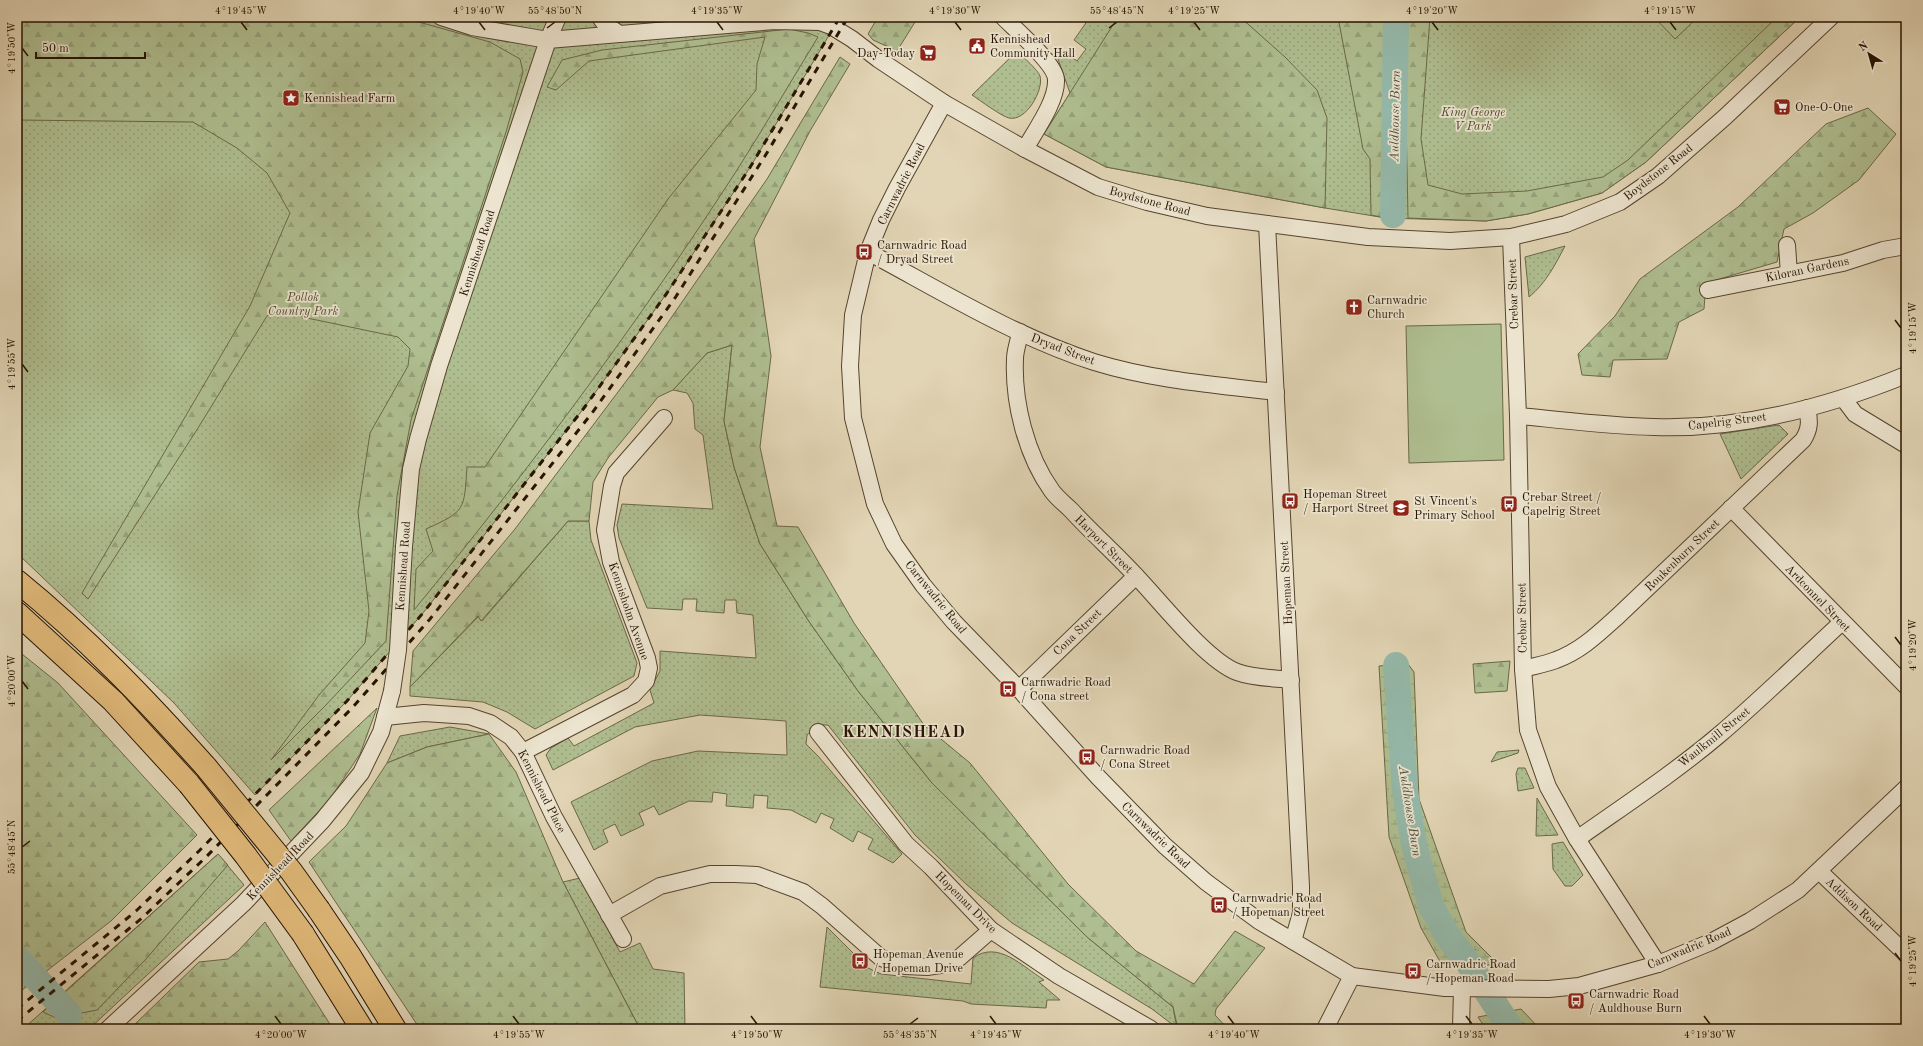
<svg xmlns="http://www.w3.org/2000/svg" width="1923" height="1046" font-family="'Old Standard TT',serif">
  <defs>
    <pattern id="grass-dots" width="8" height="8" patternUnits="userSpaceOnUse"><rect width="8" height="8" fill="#afbe90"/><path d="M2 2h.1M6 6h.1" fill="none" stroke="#96a27a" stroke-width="1.8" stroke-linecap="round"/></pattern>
    <pattern id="forest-firs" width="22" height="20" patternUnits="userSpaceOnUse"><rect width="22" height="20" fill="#afbe90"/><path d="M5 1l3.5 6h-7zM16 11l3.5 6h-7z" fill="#96a27a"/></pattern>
    <pattern id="wetland-marsh" width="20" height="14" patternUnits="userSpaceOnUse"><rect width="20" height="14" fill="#afbe90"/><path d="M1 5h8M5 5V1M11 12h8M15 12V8" fill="none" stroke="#96a27a"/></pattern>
  </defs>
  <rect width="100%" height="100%" fill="#e2d5b5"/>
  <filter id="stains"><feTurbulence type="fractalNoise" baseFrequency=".005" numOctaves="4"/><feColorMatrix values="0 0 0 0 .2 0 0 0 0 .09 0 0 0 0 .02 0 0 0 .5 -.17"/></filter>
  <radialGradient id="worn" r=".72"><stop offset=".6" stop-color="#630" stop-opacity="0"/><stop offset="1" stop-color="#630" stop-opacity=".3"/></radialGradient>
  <!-- grass -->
  <g fill="url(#grass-dots)" stroke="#6a6848">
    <polygon points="17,17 840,17 749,169 667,293 584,408 423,613 347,701 255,795 174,703 17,553"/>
    <polygon points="1090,17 1800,17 1646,162 1602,193 1528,214 1486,221 1386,218 1325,208 1106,167 1044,134 1070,93 1058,59 1065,52 1077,61 1086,49 1074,40"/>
    <path d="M1017,51C1023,57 1038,70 1040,76C1044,90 1026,122 1009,118C1001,116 981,101 972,95Z"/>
    <path d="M1565,246C1555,265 1546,283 1529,297L1525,257Z"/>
    <polygon points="732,345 724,421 734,467 760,544 808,620 858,691 932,783 1087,937 1173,1007 1177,1028 1152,1009 1012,923 966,884 915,835 828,725 818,725 807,735 806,744 818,756 902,854 893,863 868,849 873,839 858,831 853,842 830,828 834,819 821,813 816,823 791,810 767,808 768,796 754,795 753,808 726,806 727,794 713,792 712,802 689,801 659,815 654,806 639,813 644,825 621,836 615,824 603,830 608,842 594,850 571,802 652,761 698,751 787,755 786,721 700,715 635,727 553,770 546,755 551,748 568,738 574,746 654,703 650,690 660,671 660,651 756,658 753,615 737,613 736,600 725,600 724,613 696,611 697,599 683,599 682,610 647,608 619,538 617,525 622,504 713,509 703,435 695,429 693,403 687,393 673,390 707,353"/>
    <polygon points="1779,425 1788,434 1741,479 1720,434"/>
    <polygon points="568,521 589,521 591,540 637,663 634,676 535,729 507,712 483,702 410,696 410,687 479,616 482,621"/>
    <polygon points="450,727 489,734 427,747 387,763 400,736"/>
    <polygon points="1519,750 1518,753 1491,762 1497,752"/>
    <polygon points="1518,768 1525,768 1534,788 1518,791 1516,774"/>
    <polygon points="1537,798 1558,835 1536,836"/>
    <polygon points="1563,842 1583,875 1572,886 1565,886 1553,869 1552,844"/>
    <polygon points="218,854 244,885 89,1029 23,1029"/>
    <polygon points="580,878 620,952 640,943 653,969 684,973 685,1029 640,1029 563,882"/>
    <path d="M827,927L868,968L881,974L971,984L973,958C998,940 1022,966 1044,980L1039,982L1060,1000H1047L1046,1008L971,1004L963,1001L820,987Z"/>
  </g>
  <!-- forest -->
  <g fill="url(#forest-firs)" stroke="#6a6848">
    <polygon points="17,17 401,17 490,42 520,59 523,72 506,132 411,420 397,496 386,641 325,706 271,760 319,695 365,643 369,611 358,512 370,433 408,366 410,349 398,337 307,318 276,310 267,316 198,428 88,599 82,593 250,306 290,213 267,173 237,148 193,122 17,120"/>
    <polygon points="878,17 904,17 915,22 897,51 873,40 868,34"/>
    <polygon points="1118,17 1240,17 1285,57 1317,90 1327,118 1325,208 1106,167 1044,134"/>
    <polygon points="1338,17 1387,17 1386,218 1371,215 1370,159 1363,149"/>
    <polygon points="1404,17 1430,17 1421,139 1428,185 1462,194 1527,191 1603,177 1628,160 1777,17 1800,17 1646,162 1602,193 1528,214 1486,221 1408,218"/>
    <path d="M789,29L808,33L818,37C791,81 765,126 737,170C638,323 530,469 414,610L416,569L433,551L426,529C466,511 464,510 467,467H485L668,199L756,90L757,64L765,37L589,61L556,90L547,87L562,60L602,50Z"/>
    <polygon points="840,57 850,64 810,131 754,239 771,356 760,447 777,526 798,527 854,623 924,725 970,763 1068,884 1136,951 1194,984 1235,931 1265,948 1216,1009 1215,1015 1228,1029 1178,1029 1173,1007 1087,937 932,783 858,691 808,620 760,544 734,467 724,421 732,345 707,353 673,390 658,397 608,458 593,482 589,521 568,521 481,621 478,616 410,687 413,651 515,529 642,360 767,179"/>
    <polygon points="1868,108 1896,134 1859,180 1813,213 1784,229 1777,262 1706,283 1704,309 1679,322 1667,359 1613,360 1610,377 1582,375 1578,354 1615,316 1640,279 1738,207 1826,124"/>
    <polygon points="17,650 58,683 197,835 111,921 17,994"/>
    <polygon points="1510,661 1507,691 1475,693 1473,664"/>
    <polygon points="377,708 360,754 330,799 291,841 269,810"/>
    <polygon points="489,734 516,772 563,882 640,1029 420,1029 309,862 346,826 387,763 427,747"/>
    <polygon points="218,854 228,865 146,959 97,1010 56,1018 43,1012"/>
    <polygon points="265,922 333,1029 130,1029 199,962 228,959 238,951"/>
    <polygon points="1521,1009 1540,1029 1486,1029 1478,1017"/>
  </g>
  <!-- wetland -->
  <polygon fill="url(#wetland-marsh)" stroke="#6a6848" points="1408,664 1414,672 1419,799 1466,932 1494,960 1494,965 1442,965 1421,928 1389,837 1379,666"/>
  <!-- pitch -->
  <g fill="#afbe90" stroke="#6a6848">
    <polygon points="1654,17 1698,17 1675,39"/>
    <polygon points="1501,324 1504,460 1409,463 1406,326"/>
  </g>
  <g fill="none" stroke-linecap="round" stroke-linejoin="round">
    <!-- river -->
    <g stroke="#95b9aa" stroke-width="26">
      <polyline points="1393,215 1396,17"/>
      <polyline points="1396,665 1405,791 1414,845 1431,906 1449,938 1469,964 1511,1029"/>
      <polyline points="17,958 69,1014"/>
    </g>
    <!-- minor casing -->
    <g stroke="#55442e" stroke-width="18">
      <g id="minor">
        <polyline points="441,17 472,27 548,40 775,21 820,22 831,26 852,39 878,59 944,103 1025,149 1098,187 1147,202 1207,216 1368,237 1450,241 1511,237 1566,224 1620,202 1658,176 1684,153 1725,117 1831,17"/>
        <polyline points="600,17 605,24 618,33"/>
        <path d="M1003,17C1015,29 1056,64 1056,80C1057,101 1035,131 1025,149"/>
        <polyline points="944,103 897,188 881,220 868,252 853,315 850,366 853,418 875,504 894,544 923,585 954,622 1019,689 1098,777 1165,846 1206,882 1259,921 1352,976 1445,988 1549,989 1579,986 1658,964 1711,942 1750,921 1798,890 1906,788"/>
        <polyline points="1267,224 1301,886 1301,913 1293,941"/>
        <polyline points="1511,237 1518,416 1523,669 1528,730 1548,787 1577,839 1658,964"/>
        <polyline points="1787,245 1789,274"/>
        <path d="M868,252C941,291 1014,336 1094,362C1152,380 1215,385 1276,392"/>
        <polyline points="1708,290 1843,263 1883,250 1906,246"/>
        <path d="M1020,332C1019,341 1015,350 1015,359C1013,402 1026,455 1052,491C1057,498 1065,504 1071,510C1092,533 1116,554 1137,577C1161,602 1206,660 1237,672C1253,678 1273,678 1291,680"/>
        <polyline points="1843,398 1855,414 1906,445"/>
        <path d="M1518,416C1563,420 1609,426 1654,427C1740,430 1827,407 1906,375"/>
        <polyline points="1731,508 1906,686"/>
        <polyline points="404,547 411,469 418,439 439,366 548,40 558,17"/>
        <path d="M1523,669C1534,666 1546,664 1556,660C1581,651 1599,633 1618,616L1803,440C1810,429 1810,421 1807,408"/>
        <polyline points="1019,689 1136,576"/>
        <polyline points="385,717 424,713 469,716 490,723 511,737 523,752 554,817 623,939"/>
        <polyline points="818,732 906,844 931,867 991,930 1059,976 1151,1029"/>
        <polyline points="523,752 633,695 646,681 649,668 647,658 611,562 605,530 612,486 616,473 664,418"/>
        <path d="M1577,839C1625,805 1674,773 1719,735C1761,699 1801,660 1842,622"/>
        <polyline points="1819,871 1906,954"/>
        <polyline points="609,915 660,886 710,874 735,874 757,875 803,892 822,906 881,958 905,966 927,967 940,965 959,958 991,930"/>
        <polyline points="108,1029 243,904 322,821 361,773 381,732 392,691"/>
        <polyline points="1325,1029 1352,976"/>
        <polyline points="1461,1029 1462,988"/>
      </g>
    </g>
    <!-- highway casing -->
    <g stroke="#261301" stroke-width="24">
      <g id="highway">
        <path d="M17,581C86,637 147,701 206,767"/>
        <polyline points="17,613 113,701 189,784"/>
        <polyline points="319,910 350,956 395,1029"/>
        <polyline points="303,934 362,1029"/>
      </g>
    </g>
    <!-- minor -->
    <use href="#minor" stroke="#ece4cf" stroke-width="16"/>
    <!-- highway -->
    <use href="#highway" stroke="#e1ba7a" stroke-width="22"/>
    <!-- rail -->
    <g stroke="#261301" stroke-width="3" stroke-dasharray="7 7" stroke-linecap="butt">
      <polyline points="17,1009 136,911 199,851 347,701 423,613 584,408 667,293 749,169 840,17"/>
      <polyline points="17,1021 142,918 206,857 353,707 430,619 592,413 675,298 765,156 848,17"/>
    </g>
    <!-- minor-bridge casing -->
    <g stroke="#55442e" stroke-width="18" stroke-linecap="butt">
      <polyline id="minor-bridge" points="392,691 398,650 404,547"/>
    </g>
    <!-- highway-bridge casing -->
    <g stroke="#261301" stroke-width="24" stroke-linecap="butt">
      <g id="highway-bridge">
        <polyline points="206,767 291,871 319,910"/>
        <polyline points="189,784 246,856 303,934"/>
      </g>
    </g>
    <!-- minor-bridge -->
    <use href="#minor-bridge" stroke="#ece4cf" stroke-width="16"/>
    <!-- highway-bridge -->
    <use href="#highway-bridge" stroke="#e1ba7a" stroke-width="22"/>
  </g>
  <!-- ticks -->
  <path fill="none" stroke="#261301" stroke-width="1.5" d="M241,22L247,30M479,22L485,30M717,22L723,30M955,22L961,30M1194,22L1200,30M1432,22L1438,30M1670,22L1676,30M547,28L555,22M1109,28L1117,22M22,48L28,56M1895,320L1901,328M22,364L28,372M1895,637L1901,645M22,681L28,689M22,847L30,841M1895,953L1901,961M275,1016L281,1024M513,1016L519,1024M751,1016L757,1024M990,1016L996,1024M1228,1016L1234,1024M1466,1016L1472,1024M1704,1016L1710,1024M910,1024L918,1018"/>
  <!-- icons -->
  <defs>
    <g id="civic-square" transform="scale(0.9)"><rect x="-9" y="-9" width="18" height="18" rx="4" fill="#8f2418" stroke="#ece4cf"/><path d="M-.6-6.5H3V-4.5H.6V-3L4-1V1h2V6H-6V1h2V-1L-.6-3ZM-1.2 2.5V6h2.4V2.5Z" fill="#fff"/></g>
    <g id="supermarket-square" transform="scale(0.9)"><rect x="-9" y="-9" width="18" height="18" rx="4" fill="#8f2418" stroke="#ece4cf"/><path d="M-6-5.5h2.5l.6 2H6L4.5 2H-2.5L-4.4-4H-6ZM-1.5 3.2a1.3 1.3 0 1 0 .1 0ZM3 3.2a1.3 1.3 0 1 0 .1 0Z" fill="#fff"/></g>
    <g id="sight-square" transform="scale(0.9)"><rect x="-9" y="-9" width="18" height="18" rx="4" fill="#8f2418" stroke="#ece4cf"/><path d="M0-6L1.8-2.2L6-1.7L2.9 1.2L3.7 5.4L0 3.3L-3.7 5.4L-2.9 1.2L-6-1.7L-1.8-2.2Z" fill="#fff"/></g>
    <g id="bus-square" transform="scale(0.9)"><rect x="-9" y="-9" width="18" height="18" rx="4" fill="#8f2418" stroke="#ece4cf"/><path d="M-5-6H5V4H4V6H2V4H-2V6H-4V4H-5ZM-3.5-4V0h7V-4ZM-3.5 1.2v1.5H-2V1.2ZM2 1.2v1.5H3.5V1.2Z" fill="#fff"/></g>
    <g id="church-square" transform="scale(0.9)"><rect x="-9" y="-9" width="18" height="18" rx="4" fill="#8f2418" stroke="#ece4cf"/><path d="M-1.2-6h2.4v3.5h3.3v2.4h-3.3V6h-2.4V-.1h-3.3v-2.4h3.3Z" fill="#fff"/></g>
    <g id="school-square" transform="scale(0.9)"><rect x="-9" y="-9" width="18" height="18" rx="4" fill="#8f2418" stroke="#ece4cf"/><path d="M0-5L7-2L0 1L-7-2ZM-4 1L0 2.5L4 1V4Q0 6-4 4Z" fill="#fff"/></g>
  </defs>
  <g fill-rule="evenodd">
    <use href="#civic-square" x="977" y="46"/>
    <use href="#supermarket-square" x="928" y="53"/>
    <use href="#sight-square" x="291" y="98"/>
    <use href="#supermarket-square" x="1782" y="107"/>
    <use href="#bus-square" x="864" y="252"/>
    <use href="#church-square" x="1354" y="307"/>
    <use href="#bus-square" x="1290" y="501"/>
    <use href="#bus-square" x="1509" y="504"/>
    <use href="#school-square" x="1401" y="508"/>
    <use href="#bus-square" x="1008" y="689"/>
    <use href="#bus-square" x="1087" y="757"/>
    <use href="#bus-square" x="1219" y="905"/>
    <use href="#bus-square" x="860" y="961"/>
    <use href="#bus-square" x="1413" y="971"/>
    <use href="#bus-square" x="1576" y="1001"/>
  </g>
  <g text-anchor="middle" stroke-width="3.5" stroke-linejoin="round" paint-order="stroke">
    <!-- poi labels -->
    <g font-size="12" fill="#261301" stroke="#ece4cf" text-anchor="start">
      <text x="990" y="43">Kennishead<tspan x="990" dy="14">Community Hall</tspan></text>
      <text x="915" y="57" text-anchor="end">Day-Today</text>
      <text x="304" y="102">Kennishead Farm</text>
      <text x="1795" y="111">One-O-One</text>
      <text x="877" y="249">Carnwadric Road<tspan x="877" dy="14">/ Dryad Street</tspan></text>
      <text x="1367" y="304">Carnwadric<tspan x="1367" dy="14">Church</tspan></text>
      <text x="1303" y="498">Hopeman Street<tspan x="1303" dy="14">/ Harport Street</tspan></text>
      <text x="1522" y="501">Crebar Street /<tspan x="1522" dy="14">Capelrig Street</tspan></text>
      <text x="1414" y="505">St Vincent's<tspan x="1414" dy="14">Primary School</tspan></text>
      <text x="1021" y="686">Carnwadric Road<tspan x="1021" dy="14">/ Cona street</tspan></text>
      <text x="1100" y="754">Carnwadric Road<tspan x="1100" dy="14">/ Cona Street</tspan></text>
      <text x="1232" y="902">Carnwadric Road<tspan x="1232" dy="14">/ Hopeman Street</tspan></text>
      <text x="873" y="958">Hopeman Avenue<tspan x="873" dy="14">/ Hopeman Drive</tspan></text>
      <text x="1426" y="968">Carnwadric Road<tspan x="1426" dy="14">/ Hopeman Road</tspan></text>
      <text x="1589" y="998">Carnwadric Road<tspan x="1589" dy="14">/ Auldhouse Burn</tspan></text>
    </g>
    <!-- park labels -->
    <g font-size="12" font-style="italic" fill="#4f462c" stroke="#ece4cf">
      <text x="1473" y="116">King George<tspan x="1473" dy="14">V Park</tspan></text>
      <text x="303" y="301">Pollok<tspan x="303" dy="14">Country Park</tspan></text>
    </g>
    <!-- street labels -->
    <g font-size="12" fill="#261301" stroke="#ece4cf">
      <text transform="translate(1658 172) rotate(-38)" y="4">Boydstone Road</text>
      <text transform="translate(901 184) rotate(-63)" y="4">Carnwadric Road</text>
      <text transform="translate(1150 201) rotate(15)" y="4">Boydstone Road</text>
      <text transform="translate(477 253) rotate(-72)" y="4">Kennishead Road</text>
      <text transform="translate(1807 269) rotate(-12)" y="4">Kiloran Gardens</text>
      <text transform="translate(1513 294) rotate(-92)" y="4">Crebar Street</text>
      <text transform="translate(1063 349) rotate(21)" y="4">Dryad Street</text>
      <text transform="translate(1727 421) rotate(-7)" y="4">Capelrig Street</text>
      <text transform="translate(1104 544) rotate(45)" y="4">Harport Street</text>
      <text transform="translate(1682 555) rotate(-44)" y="4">Roukenburn Street</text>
      <text transform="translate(403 566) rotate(-86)" y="4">Kennishead Road</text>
      <text transform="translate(1286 583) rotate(-93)" y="4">Hopeman Street</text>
      <text transform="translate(936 597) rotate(51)" y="4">Carnwadric Road</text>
      <text transform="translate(1818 598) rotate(46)" y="4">Ardconnel Street</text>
      <text transform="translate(629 611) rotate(71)" y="4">Kennisholm Avenue</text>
      <text transform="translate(1522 618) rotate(-91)" y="4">Crebar Street</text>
      <text transform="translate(1077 632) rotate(-44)" y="4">Cona Street</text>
      <text transform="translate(1714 737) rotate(-39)" y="4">Waulkmill Street</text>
      <text transform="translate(542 791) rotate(63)" y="4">Kennishead Place</text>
      <text transform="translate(1156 835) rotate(44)" y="4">Carnwadric Road</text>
      <text transform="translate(280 866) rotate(-46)" y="4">Kennishead Road</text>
      <text transform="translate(966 902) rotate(45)" y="4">Hopeman Drive</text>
      <text transform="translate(1854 904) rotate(43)" y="4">Addison Road</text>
      <text transform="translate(1689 948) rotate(-23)" y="4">Carnwadric Road</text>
    </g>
    <!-- water labels -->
    <g font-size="13" font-style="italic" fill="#4d4d3c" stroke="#ece4cf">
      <text transform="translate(1394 116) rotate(-89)" y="5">Auldhouse Burn</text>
      <text transform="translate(1411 811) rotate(81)" y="5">Auldhouse Burn</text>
    </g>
    <!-- district labels -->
    <g font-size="16" font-weight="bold" letter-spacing="1" fill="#261301" stroke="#ece4cf">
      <text x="904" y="737">KENNISHEAD</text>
    </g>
  </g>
  <!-- margin -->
  <rect width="1923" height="1046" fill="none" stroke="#e2d5b5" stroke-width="44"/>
  <!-- north arrow -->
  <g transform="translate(1869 54) rotate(323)" stroke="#ece4cf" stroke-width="3" paint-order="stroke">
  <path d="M0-3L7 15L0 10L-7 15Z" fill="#261301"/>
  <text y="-6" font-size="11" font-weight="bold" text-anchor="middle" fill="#261301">N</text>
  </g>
  <!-- scale -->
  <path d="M36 52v6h109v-6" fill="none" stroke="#261301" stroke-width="2"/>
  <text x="42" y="52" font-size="12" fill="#261301" stroke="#ece4cf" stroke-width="3" paint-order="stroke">50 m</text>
  <rect x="22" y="22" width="1879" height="1002" fill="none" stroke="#261301" stroke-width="1.5"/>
  <g font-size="10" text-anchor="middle" fill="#261301">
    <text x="241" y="14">4°19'45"W</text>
    <text x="479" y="14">4°19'40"W</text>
    <text x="555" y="14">55°48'50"N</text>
    <text x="717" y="14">4°19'35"W</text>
    <text x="955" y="14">4°19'30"W</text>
    <text x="1117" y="14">55°48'45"N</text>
    <text x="1194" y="14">4°19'25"W</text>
    <text x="1432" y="14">4°19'20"W</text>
    <text x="1670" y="14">4°19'15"W</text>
    <text transform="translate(11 48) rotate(-90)" y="4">4°19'50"W</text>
    <text transform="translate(1912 328) rotate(-90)" y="4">4°19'15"W</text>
    <text transform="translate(11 364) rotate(-90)" y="4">4°19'55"W</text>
    <text transform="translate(1912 645) rotate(-90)" y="4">4°19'20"W</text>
    <text transform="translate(11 681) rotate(-90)" y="4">4°20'00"W</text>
    <text transform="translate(11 847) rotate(-90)" y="4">55°48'45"N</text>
    <text transform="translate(1912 961) rotate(-90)" y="4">4°19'25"W</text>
    <text x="281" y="1038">4°20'00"W</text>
    <text x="519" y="1038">4°19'55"W</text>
    <text x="757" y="1038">4°19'50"W</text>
    <text x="910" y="1038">55°48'35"N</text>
    <text x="996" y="1038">4°19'45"W</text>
    <text x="1234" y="1038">4°19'40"W</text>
    <text x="1472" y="1038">4°19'35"W</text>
    <text x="1710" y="1038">4°19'30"W</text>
  </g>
  <rect width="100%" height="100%" filter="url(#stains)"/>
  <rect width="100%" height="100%" fill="url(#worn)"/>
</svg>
